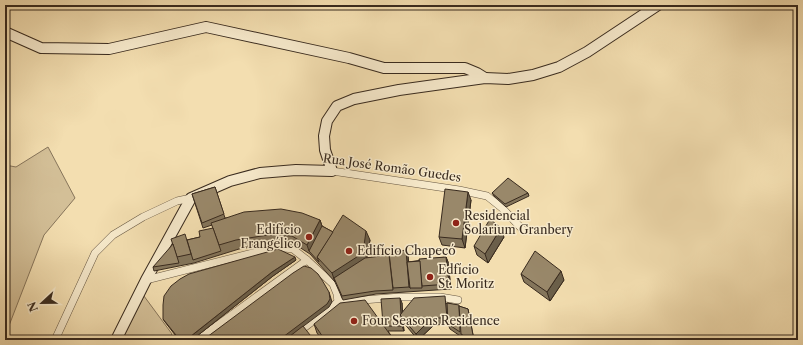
<svg xmlns="http://www.w3.org/2000/svg" width="803" height="345" font-family="'Libre Caslon Text',serif">
  <rect width="100%" height="100%" fill="#f3deb0"/>
  <filter id="stains"><feTurbulence type="fractalNoise" baseFrequency=".005" numOctaves="4"/><feColorMatrix values="0 0 0 0 .2 0 0 0 0 .09 0 0 0 0 .02 0 0 0 .5 -.17"/></filter>
  <radialGradient id="worn" r=".72"><stop offset=".6" stop-color="#630" stop-opacity="0"/><stop offset="1" stop-color="#630" stop-opacity=".3"/></radialGradient>
  <!-- green -->
  <g fill="#d3bf97" stroke="#86745a">
    <polygon points="48,147 75,198 44,235 5,336 5,165 16,167"/>
    <polygon points="141,292 172,334 168,340 119,340"/>
  </g>
  <g fill="none" stroke-linecap="round" stroke-linejoin="round">
    <!-- street casing -->
    <g stroke="#675742" stroke-width="8">
      <g id="street">
        <polyline points="332,171 459,190 487,196 502,208 524,231"/>
        <polyline points="146,280 276,247 293,249 307,260 333,284 337,294 338,302"/>
        <polyline points="55,340 95,253 113,235 143,217 177,201 191,198"/>
        <polyline points="197,340 307,260"/>
        <polyline points="288,340 338,302 400,297 440,297 458,300"/>
      </g>
    </g>
    <!-- secondary casing -->
    <g stroke="#382a1e" stroke-width="12">
      <g id="secondary">
        <polyline points="5,32 41,48 109,49 206,27 349,58 384,68 465,68 477,73 485,78"/>
        <polyline points="116,340 146,280 191,198 230,181 260,173 296,170 332,171 325,150 324,136 327,121 337,106 354,99 399,90 485,78 508,79 533,75 559,67 587,52 658,5"/>
      </g>
    </g>
    <!-- street -->
    <use href="#street" stroke="#f7eacc" stroke-width="7"/>
    <!-- secondary -->
    <use href="#secondary" stroke="#f7eacc" stroke-width="10"/>
  </g>
  <!-- wall -->
  <g fill="#84755b" stroke="#382a1e">
    <polygon points="215,187 225,218 320,220 322,226 333,232 370,240 367,258 408,255 408,262 446,257 448,262 451,289 376,294 343,300 335,282 310,254 296,245 271,244 239,249 194,263 154,271 153,267 187,240 200,237 213,228 212,225 203,228 192,194"/>
    <polygon points="492,193 528,193 529,196 506,207 494,196"/>
    <polygon points="471,200 465,248 442,245 439,237"/>
    <polygon points="504,237 488,263 477,255 474,246"/>
    <polygon points="296,260 273,276 192,340 179,340 165,322 163,319"/>
    <polygon points="521,274 564,280 550,301 524,282"/>
    <polygon points="402,303 402,312 448,303 468,309 474,340 466,340 450,329 448,324 434,325 418,340 403,322 404,331 388,331 394,340 322,340 317,333 314,324 383,324"/>
  </g>
  <!-- shaded-wall -->
  <g fill="#6b5f4a" stroke="#382a1e">
    <polygon points="468,192 471,200 465,248 462,239"/>
    <polygon points="320,220 323,229 309,251 307,245"/>
    <polygon points="501,228 504,237 488,263 485,254"/>
    <polygon points="366,231 370,240 366,262 334,278 335,282 332,273"/>
    <polygon points="406,250 408,255 411,288 410,288 409,287"/>
    <polygon points="295,257 296,260 273,276 192,340 186,340 272,272"/>
    <polygon points="446,257 448,262 451,289 449,284"/>
    <polygon points="561,271 564,280 550,301 547,292"/>
    <polygon points="329,292 332,302 329,307 285,340 279,340"/>
    <polygon points="400,298 402,303 403,318 401,316"/>
    <polygon points="401,318 403,322 404,331 402,326"/>
    <polygon points="432,318 434,325 418,340 416,334"/>
  </g>
  <!-- building -->
  <g fill="#99886a" stroke="#382a1e">
    <polygon points="508,178 528,193 505,204 492,193"/>
    <polygon points="215,187 224,214 202,223 192,194"/>
    <polygon points="445,189 468,192 462,239 439,237"/>
    <polygon points="281,209 302,213 320,220 307,245 292,236 268,235 236,240 219,245 211,223 244,212"/>
    <polygon points="343,215 366,231 363,253 332,273 317,257"/>
    <polygon points="490,219 501,228 485,254 474,246"/>
    <polygon points="322,226 333,232 317,257 319,262 309,251"/>
    <polygon points="213,228 221,251 193,260 187,240 200,237 199,231"/>
    <polygon points="185,234 191,254 177,257 171,239"/>
    <polygon points="173,244 179,263 153,267"/>
    <polygon points="278,249 295,257 272,272 186,340 180,340 163,319 163,305 164,296 171,286 180,279 189,274"/>
    <polygon points="406,250 409,287 393,288 389,253"/>
    <polygon points="535,251 561,271 547,292 521,274"/>
    <polygon points="389,255 393,290 375,291 342,296 334,278 365,258"/>
    <polygon points="446,257 449,284 422,286 419,259"/>
    <polygon points="420,261 422,288 410,288 407,262"/>
    <polygon points="304,266 311,268 318,274 322,280 329,292 330,299 327,304 279,340 203,340 293,273"/>
    <polygon points="445,296 447,318 432,318 416,334 400,315 414,298"/>
    <polygon points="400,298 401,314 400,315 401,316 402,326 384,326 383,324 381,299"/>
    <polygon points="365,300 394,340 325,340 314,324 340,303"/>
    <polygon points="447,303 459,305 460,332 448,324"/>
    <polygon points="459,306 468,309 474,340 470,340 461,334"/>
    <polygon points="303,326 314,340 285,340"/>
  </g>
  <!-- markers -->
  <g fill="#8f2418" stroke="#f7eacc" stroke-width="1.5">
    <circle cx="456" cy="223" r="4"/>
    <circle cx="309" cy="237" r="4"/>
    <circle cx="349" cy="251" r="4"/>
    <circle cx="430" cy="277" r="4"/>
    <circle cx="354" cy="321" r="4"/>
  </g>
  <g text-anchor="middle" stroke-width="3" stroke-linejoin="round" paint-order="stroke">
    <!-- street labels -->
    <g font-size="12" fill="#382a1e" stroke="#f7eacc">
      <text transform="translate(392 168) rotate(8)" y="4">Rua José Romão Guedes</text>
    </g>
    <!-- poi labels -->
    <g font-size="12" fill="#382a1e" stroke="#f7eacc" text-anchor="start">
      <text x="464" y="220">Residencial<tspan x="464" dy="14">Solarium Granbery</tspan></text>
      <text x="301" y="234" text-anchor="end">Edifício<tspan x="301" dy="14">Frangélico</tspan></text>
      <text x="357" y="255">Edifício Chapecó</text>
      <text x="438" y="274">Edfício<tspan x="438" dy="14">St. Moritz</tspan></text>
      <text x="362" y="325">Four Seasons Residence</text>
    </g>
  </g>
  <!-- margin -->
  <rect width="803" height="345" fill="none" stroke="#f3deb0" stroke-width="20"/>
  <rect x="6" y="6" width="791" height="333" fill="none" stroke="#382a1e" stroke-width="2"/>
  <rect x="10" y="10" width="783" height="325" fill="none" stroke="#382a1e"/>
  <!-- north arrow -->
  <g transform="translate(42 303) rotate(248)" stroke="#f7eacc" stroke-width="3" paint-order="stroke">
  <path d="M0-3L7 15L0 10L-7 15Z" fill="#382a1e"/>
  <text y="-6" font-size="11" font-weight="bold" text-anchor="middle" fill="#382a1e">N</text>
  </g>
  <rect width="100%" height="100%" filter="url(#stains)"/>
  <rect width="100%" height="100%" fill="url(#worn)"/>
</svg>
